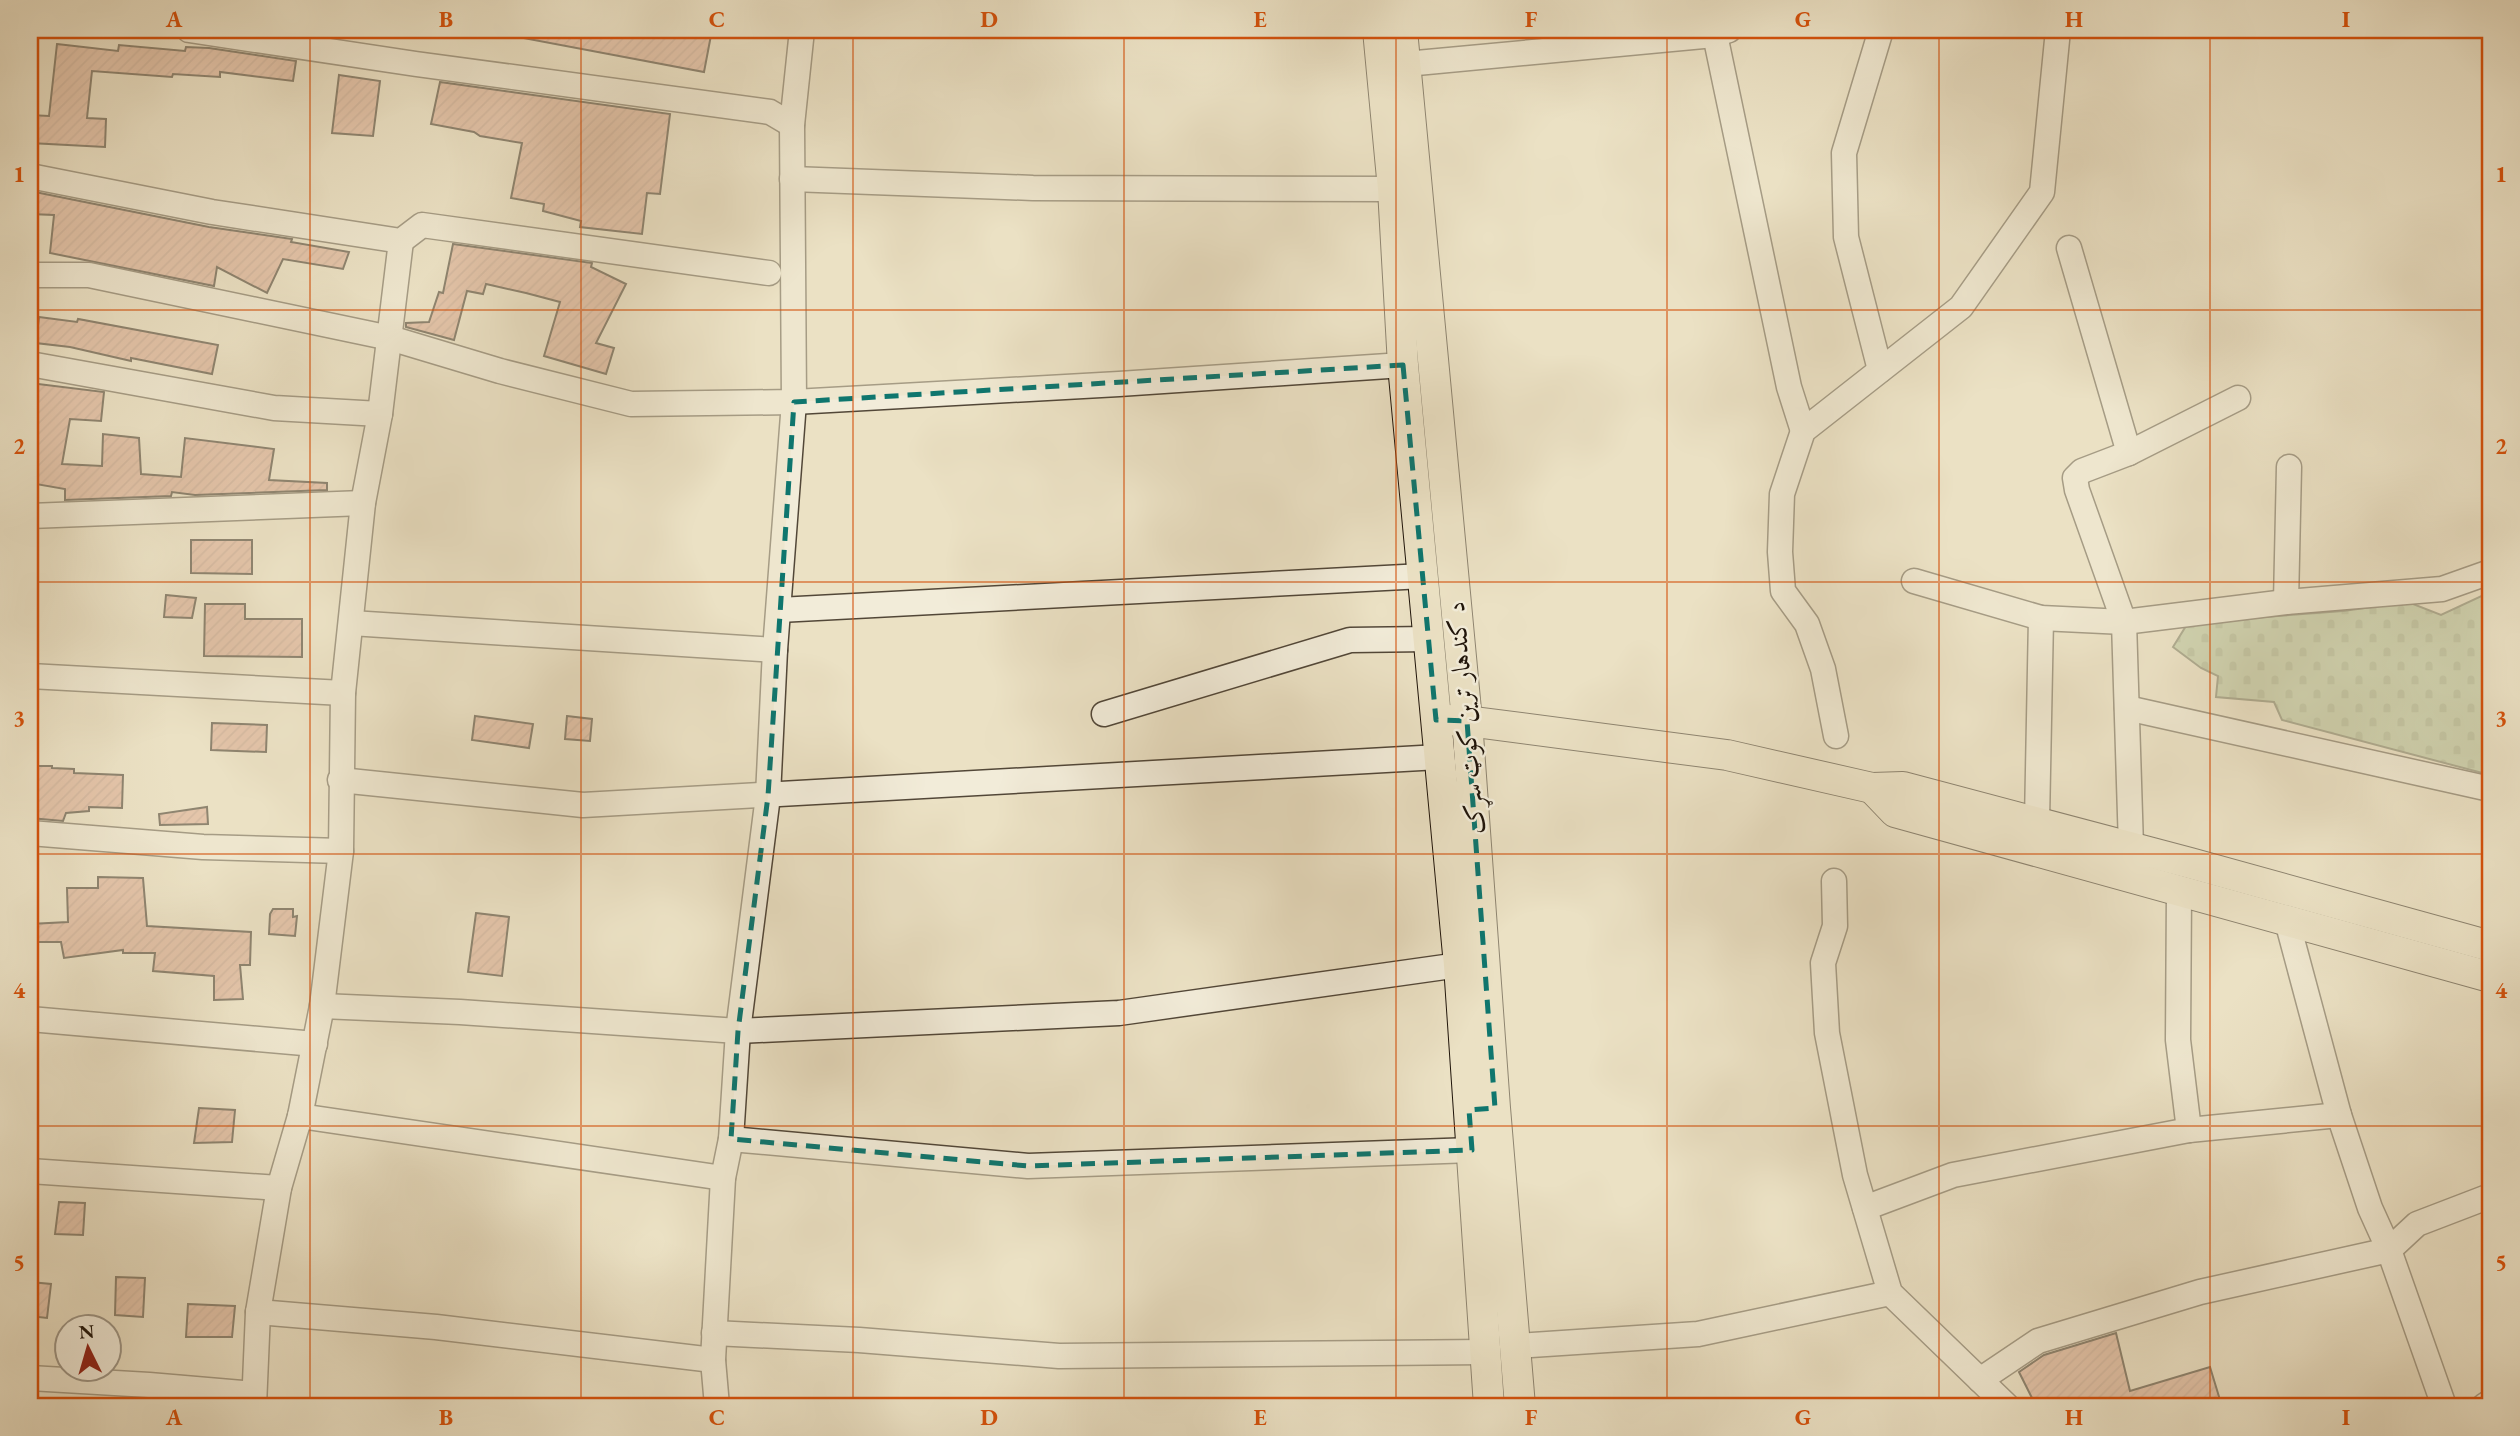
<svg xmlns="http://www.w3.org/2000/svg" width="2520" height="1436" font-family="'EB Garamond',Amiri,serif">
  <defs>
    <pattern id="cemetery-stones" width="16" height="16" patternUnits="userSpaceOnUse" patternTransform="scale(1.75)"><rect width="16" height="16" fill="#b2c499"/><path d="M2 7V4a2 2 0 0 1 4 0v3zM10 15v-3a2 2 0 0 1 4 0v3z" fill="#99a882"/></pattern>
    <pattern id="building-hatch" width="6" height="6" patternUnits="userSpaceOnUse" patternTransform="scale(1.75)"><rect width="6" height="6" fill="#dca38b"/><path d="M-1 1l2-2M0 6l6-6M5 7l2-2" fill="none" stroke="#bc8b77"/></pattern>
  </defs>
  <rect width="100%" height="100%" fill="#ebe1c4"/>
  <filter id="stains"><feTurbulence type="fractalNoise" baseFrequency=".00286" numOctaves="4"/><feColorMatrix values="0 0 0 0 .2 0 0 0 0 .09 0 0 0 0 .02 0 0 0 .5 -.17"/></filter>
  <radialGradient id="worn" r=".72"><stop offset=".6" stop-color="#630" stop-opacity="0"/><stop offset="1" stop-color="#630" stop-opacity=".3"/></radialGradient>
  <!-- cemetery -->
  <polygon fill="url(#cemetery-stones)" stroke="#686c52" stroke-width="2" points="2490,592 2490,775 2282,720 2274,702 2216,697 2218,676 2201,668 2173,647 2186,626 2223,620 2343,611 2408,602 2441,615"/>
  <!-- building -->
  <g fill="url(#building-hatch)" stroke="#1f140a" stroke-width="2">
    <polygon points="519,30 712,30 704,72 518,37"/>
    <polygon points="57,44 118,51 119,45 185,51 186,47 209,48 296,61 293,81 220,72 220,77 173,74 172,77 92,71 87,118 106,119 105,147 30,143 30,115 49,116"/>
    <polygon points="339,75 380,81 373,136 332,133"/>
    <polygon points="440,82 670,114 660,194 647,193 642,234 580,227 581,221 543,211 544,204 511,198 522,143 480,136 474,132 431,124"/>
    <polygon points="30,191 209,227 292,239 291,242 349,252 343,269 283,259 267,293 217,267 214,286 50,253 54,215 30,214"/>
    <polygon points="453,244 592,263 591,267 626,284 596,343 614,348 606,374 544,356 560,302 526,293 486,284 483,294 467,291 454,340 406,327 406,323 429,322 439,292 443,293"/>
    <polygon points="39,317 77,322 78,319 218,345 212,374 131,358 131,361 70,347 36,343"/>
    <polygon points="30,383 104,392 101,421 70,419 62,464 102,466 103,434 139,438 141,474 181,477 185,438 274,449 269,480 327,483 327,490 195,495 172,492 171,496 65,500 65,489 30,483"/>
    <polygon points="191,540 252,540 252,574 191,573"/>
    <polygon points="166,595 196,598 192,618 164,617"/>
    <polygon points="205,604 245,604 245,619 302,619 302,657 204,656"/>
    <polygon points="475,716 533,724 529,748 472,740"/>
    <polygon points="567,716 592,719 590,741 565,739"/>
    <polygon points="212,723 267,725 266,752 211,750"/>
    <polygon points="30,766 52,766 52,768 74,769 74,773 123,775 122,808 89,807 89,811 66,813 63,821 30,818"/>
    <polygon points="207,807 208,824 160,825 159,814"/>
    <polygon points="98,877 143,878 147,926 251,932 250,965 240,965 243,999 214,1000 214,976 153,971 155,953 123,953 123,950 64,958 61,942 30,942 30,924 68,922 67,888 98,888"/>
    <polygon points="273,909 293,909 293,917 297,916 295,936 269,934 270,914"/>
    <polygon points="476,913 509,917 502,976 468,972"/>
    <polygon points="199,1108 235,1110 232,1142 194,1143"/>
    <polygon points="59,1202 85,1203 83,1235 55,1234"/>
    <polygon points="116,1277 145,1278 143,1317 115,1315"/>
    <polygon points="30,1282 51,1284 47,1318 30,1316"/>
    <polygon points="188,1304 235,1306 232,1337 186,1337"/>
    <polygon points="2116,1333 2130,1391 2210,1367 2220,1400 2195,1406 2036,1406 2019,1372 2044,1355"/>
  </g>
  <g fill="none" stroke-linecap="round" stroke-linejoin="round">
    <!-- minor casing -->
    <g stroke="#524738" stroke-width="27">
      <g id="minor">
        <polyline points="189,30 416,64 770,112 792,125"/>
        <polyline points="1714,30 1789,387 1803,431"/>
        <polyline points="1406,64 1714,35 1729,30"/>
        <polyline points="30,176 212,212 401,241 422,225 769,273"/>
        <polyline points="792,179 1033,188 1393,189"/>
        <polyline points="2069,248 2129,453"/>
        <polyline points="39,275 89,275 390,338 500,371 631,404 794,402 1119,384 1403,365"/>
        <polyline points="30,364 274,408 380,414"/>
        <polyline points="1880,370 1846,237 1844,153 1881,30"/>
        <polyline points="30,516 363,503"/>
        <polyline points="1914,581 2041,618 2124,622 2286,602 2442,589 2490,572"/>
        <polyline points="2286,602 2289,467"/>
        <polyline points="779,610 1423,576"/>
        <polyline points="351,623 775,650"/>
        <polyline points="30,676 343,693"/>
        <polyline points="2127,708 2490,789"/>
        <polyline points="1104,714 1350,640 1429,639"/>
        <polyline points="1836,736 1823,669 1807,624 1783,591 1780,552 1782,494 1803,431 1961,307 2042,192 2058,30"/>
        <polyline points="340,780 583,805 1439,757"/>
        <polyline points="2037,821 2041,618"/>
        <polyline points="30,833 203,847 341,851"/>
        <polyline points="2131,847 2124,622 2077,490 2075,478 2082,471 2129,453 2238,398"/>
        <polyline points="1834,881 1835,926 1823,963 1827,1033 1855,1175 1890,1293 2007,1406"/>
        <polyline points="2179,892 2178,1040 2189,1130"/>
        <polyline points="2287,921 2339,1115 2370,1208 2389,1250 2444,1406"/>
        <polyline points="322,1006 460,1012 738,1031 1119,1013 1459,965"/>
        <polyline points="30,1019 315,1044"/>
        <polyline points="300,1116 723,1178"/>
        <polyline points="731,1139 1028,1166 1472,1150"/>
        <polyline points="30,1171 279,1188"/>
        <polyline points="1865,1208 1953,1175 2189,1130 2339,1115"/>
        <polyline points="258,1312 436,1327 713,1360"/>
        <polyline points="714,1333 859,1340 1059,1356 1485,1352"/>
        <polyline points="1515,1346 1698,1334 1890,1293"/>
        <polyline points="30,1378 149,1385 254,1394"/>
        <polyline points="1980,1380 2038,1341 2200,1292 2389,1250 2417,1224 2490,1196"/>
        <polyline points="254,1406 258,1312 279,1188 300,1116 322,1006 341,851 343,693 363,503 380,414 401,241"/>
        <polyline points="717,1406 713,1360 723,1178 731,1139 738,1031 768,796 775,650 794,402 792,125 802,30"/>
        <polyline points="2484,1406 2490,1402"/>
      </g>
    </g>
    <!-- major casing -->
    <g stroke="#1f140a" stroke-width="32">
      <g id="major">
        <polyline points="1378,30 1393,189 1403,365 1459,965 1489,1406"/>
        <polyline points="1402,30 1467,721 1495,1108 1520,1406"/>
        <polyline points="1447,720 1467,721 1727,755 1872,788 1903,787 2190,863 2490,946"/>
        <polyline points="1872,788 1895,812 2490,977"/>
      </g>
    </g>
    <!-- minor -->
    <use href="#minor" stroke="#f2ecd9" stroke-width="24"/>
    <!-- major -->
    <use href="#major" stroke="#ebe1c4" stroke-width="30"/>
  </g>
  <!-- marked area -->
  <path d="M0 0H2520V1436H0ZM1403,365L1436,720L1467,721L1495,1108L1469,1110L1472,1150L1028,1166L731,1139L738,1031L768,796L794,402Z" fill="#ebe1c4" fill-opacity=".55" fill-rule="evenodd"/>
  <path fill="none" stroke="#0f766e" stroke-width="5" stroke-dasharray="14 9" stroke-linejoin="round" d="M1403,365L1436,720L1467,721L1495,1108L1469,1110L1472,1150L1028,1166L731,1139L738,1031L768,796L794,402Z"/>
  <!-- grid -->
  <path fill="none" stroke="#d4520c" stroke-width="2" stroke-opacity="0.55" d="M310,30V1406M581,30V1406M853,30V1406M1124,30V1406M1396,30V1406M1667,30V1406M1939,30V1406M2210,30V1406M30,310H2490M30,582H2490M30,854H2490M30,1126H2490"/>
  <g text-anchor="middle" stroke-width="5" stroke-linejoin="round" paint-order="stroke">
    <!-- street labels -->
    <g font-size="26" fill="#1f140a" stroke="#f2ecd9">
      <text transform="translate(1465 718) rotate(-95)" y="9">د کندهار ترين کوټ سړک</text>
    </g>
  </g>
  <!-- margin -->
  <rect width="2520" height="1436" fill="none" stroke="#ebe1c4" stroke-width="77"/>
  <!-- north arrow -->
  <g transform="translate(88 1348) rotate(355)"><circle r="33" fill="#f2ecd9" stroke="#9e9686" stroke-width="2"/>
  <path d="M0-5L12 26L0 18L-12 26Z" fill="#8f2418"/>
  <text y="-10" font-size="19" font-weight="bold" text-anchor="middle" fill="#1f140a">N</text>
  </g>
  <rect x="38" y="38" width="2444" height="1360" fill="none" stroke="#d4520c" stroke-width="2.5"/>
  <g font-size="23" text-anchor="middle" font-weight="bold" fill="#d4520c">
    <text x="174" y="27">A</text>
    <text x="446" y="27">B</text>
    <text x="717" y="27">C</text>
    <text x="989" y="27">D</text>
    <text x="1260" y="27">E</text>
    <text x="1531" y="27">F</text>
    <text x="1803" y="27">G</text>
    <text x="2074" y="27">H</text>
    <text x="2346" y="27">I</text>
    <text x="19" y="182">1</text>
    <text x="2501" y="182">1</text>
    <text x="19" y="454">2</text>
    <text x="2501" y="454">2</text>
    <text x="19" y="726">3</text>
    <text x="2501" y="726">3</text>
    <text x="19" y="998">4</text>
    <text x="2501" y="998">4</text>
    <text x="19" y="1270">5</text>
    <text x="2501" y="1270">5</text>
    <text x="174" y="1425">A</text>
    <text x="446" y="1425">B</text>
    <text x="717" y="1425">C</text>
    <text x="989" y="1425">D</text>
    <text x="1260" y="1425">E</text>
    <text x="1531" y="1425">F</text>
    <text x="1803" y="1425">G</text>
    <text x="2074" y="1425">H</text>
    <text x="2346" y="1425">I</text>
  </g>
  <rect width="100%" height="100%" filter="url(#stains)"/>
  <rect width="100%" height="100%" fill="url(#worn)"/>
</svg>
